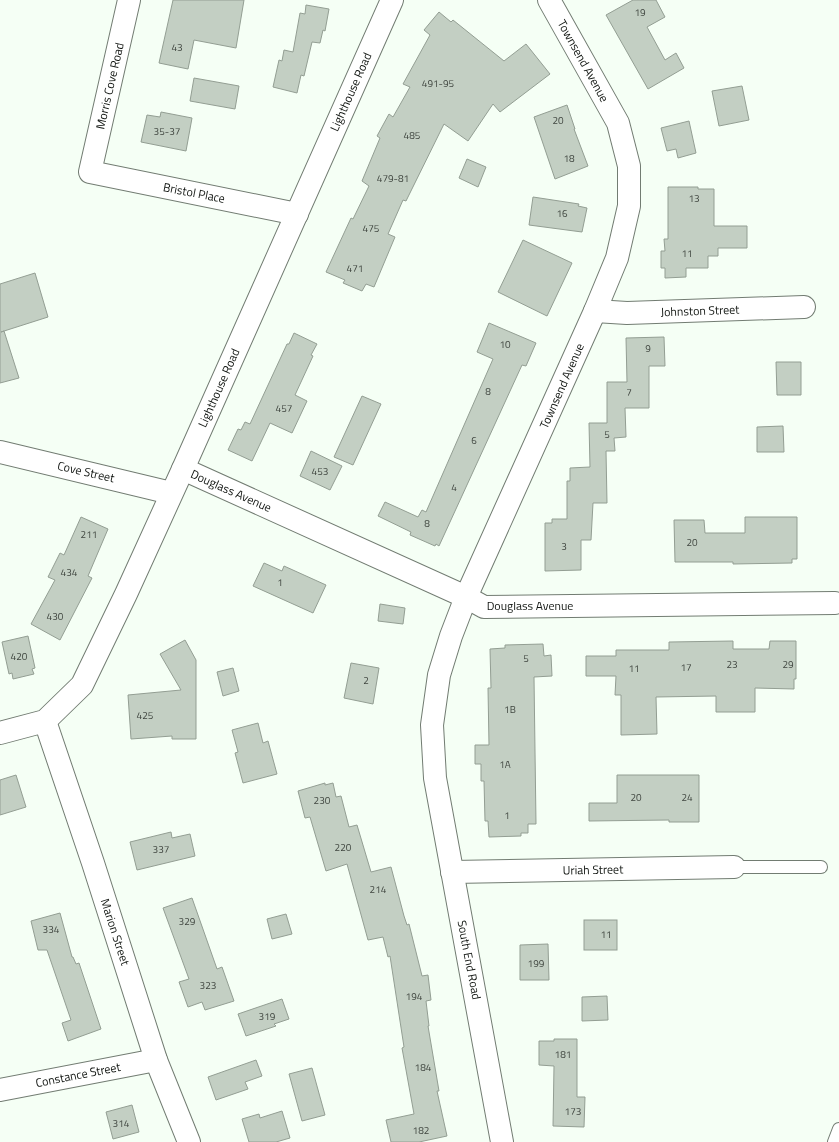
<svg xmlns="http://www.w3.org/2000/svg" width="839" height="1142" font-family="'Titillium Web',sans-serif">
  <rect width="100%" height="100%" fill="#f5fff5"/>
  <!-- building -->
  <g fill="#c3cfc3" stroke="#939e93">
    <polygon points="173,0 244,0 236,48 194,40 188,69 159,63"/>
    <polygon points="633,0 656,0 665,17 647,27 665,60 676,53 684,68 648,89 606,15"/>
    <polygon points="306,5 329,9 325,31 323,30 320,43 312,42 304,76 301,75 297,93 273,87 279,60 282,61 284,50 293,52 300,13 305,14"/>
    <polygon points="439,12 451,22 453,20 504,61 526,44 550,74 500,112 493,104 468,141 444,124 406,201 403,200 388,234 395,237 374,287 366,284 362,291 343,283 345,280 326,272 351,218 353,219 369,186 362,181 380,138 377,136 389,114 393,117 410,87 403,84 430,35 424,30"/>
    <polygon points="194,78 239,86 235,109 190,101"/>
    <polygon points="742,86 749,120 719,126 712,91"/>
    <polygon points="567,105 575,129 574,129 588,166 555,179 534,117"/>
    <polygon points="161,112 192,118 186,151 141,142 147,115 160,117"/>
    <polygon points="689,121 696,153 678,158 676,149 667,151 661,128"/>
    <polygon points="467,159 486,167 478,187 459,178"/>
    <polygon points="668,187 698,187 698,189 714,189 714,226 747,226 747,248 718,248 718,256 708,256 708,268 686,268 686,277 665,278 665,268 661,268 661,251 665,251 664,239 668,239"/>
    <polygon points="533,197 579,204 578,206 587,208 582,232 529,225"/>
    <polygon points="523,240 572,263 547,316 498,292"/>
    <polygon points="35,273 48,317 1,332 4,331 19,378 0,383 0,284"/>
    <polygon points="489,323 536,343 526,366 522,365 439,546 436,544 435,546 410,535 411,532 378,516 385,502 418,517 422,510 426,512 493,359 477,352"/>
    <polygon points="294,333 317,344 311,355 313,356 295,395 307,401 292,433 270,423 252,461 228,450 238,429 241,430 245,422 250,424 287,344 289,344"/>
    <polygon points="664,337 665,366 649,366 649,408 625,408 626,437 614,438 615,451 606,451 607,503 593,503 591,540 581,540 581,570 545,571 545,523 552,523 552,519 567,519 567,481 570,481 570,468 590,467 589,423 607,423 607,382 627,382 626,338"/>
    <polygon points="776,362 801,362 801,395 777,395"/>
    <polygon points="362,396 381,404 353,465 334,457"/>
    <polygon points="783,426 784,452 757,452 757,427"/>
    <polygon points="311,451 342,466 330,490 300,476"/>
    <polygon points="81,517 108,529 88,576 92,578 60,640 31,624 55,580 48,577 60,553 64,555"/>
    <polygon points="745,517 797,517 797,559 792,559 792,563 733,564 733,562 675,562 674,520 704,520 705,533 745,533"/>
    <polygon points="264,563 282,571 284,566 326,585 313,613 253,586"/>
    <polygon points="380,604 405,608 403,624 378,621"/>
    <polygon points="28,636 35,668 32,669 34,674 13,679 12,673 9,674 2,642"/>
    <polygon points="185,640 196,660 196,739 172,739 172,736 131,739 128,695 181,690 160,654"/>
    <polygon points="733,641 733,649 769,649 770,641 796,641 796,679 794,679 794,689 755,688 755,712 716,712 716,696 656,697 657,734 621,735 621,695 615,695 616,676 586,676 586,656 616,656 616,650 669,650 669,642"/>
    <polygon points="543,644 544,656 551,655 552,676 534,677 536,824 528,824 528,833 521,833 521,836 489,837 488,821 485,821 484,781 481,781 481,764 475,764 475,745 489,745 488,688 491,688 490,649 505,648 505,645"/>
    <polygon points="351,663 379,668 373,704 344,698"/>
    <polygon points="233,668 239,691 223,696 217,672"/>
    <polygon points="258,723 263,743 268,741 277,774 243,783 235,753 238,752 232,730"/>
    <polygon points="16,775 26,807 0,815 0,780"/>
    <polygon points="617,775 699,775 699,822 669,822 669,820 589,821 589,803 617,803"/>
    <polygon points="325,783 325,785 333,783 336,797 341,796 349,827 357,825 371,872 391,867 404,916 407,925 409,924 422,976 428,975 431,1000 426,1001 429,1026 428,1026 439,1091 437,1091 447,1136 419,1142 391,1142 386,1120 414,1114 402,1048 404,1047 390,956 388,957 383,937 368,940 347,864 326,871 310,817 305,818 298,791"/>
    <polygon points="171,832 172,838 190,834 195,856 137,870 130,842"/>
    <polygon points="192,898 217,969 222,967 234,1001 205,1010 202,1002 188,1007 179,982 189,979 163,908"/>
    <polygon points="60,913 72,957 73,957 76,964 79,963 101,1029 68,1041 62,1023 71,1020 47,950 38,950 31,921"/>
    <polygon points="286,914 292,934 272,939 267,919"/>
    <rect x="584" y="920" width="33" height="30"/>
    <polygon points="548,944 549,980 520,980 520,945"/>
    <polygon points="607,996 608,1020 582,1021 582,997"/>
    <polygon points="282,999 289,1019 274,1024 276,1026 246,1036 238,1014"/>
    <polygon points="554,1039 577,1039 577,1097 585,1097 584,1127 553,1126 554,1066 539,1065 539,1041 554,1041"/>
    <polygon points="256,1060 262,1076 245,1082 248,1089 216,1100 208,1077"/>
    <polygon points="312,1068 325,1115 302,1121 289,1074"/>
    <polygon points="132,1105 139,1132 113,1139 106,1112"/>
    <polygon points="282,1111 290,1138 276,1142 249,1142 242,1119 259,1114 260,1118"/>
  </g>
  <g fill="none" stroke-linecap="round" stroke-linejoin="round">
    <!-- lane casing -->
    <g stroke="#727c72" stroke-width="14">
      <g id="lane">
        <polyline points="734,867 821,867"/>
        <polyline points="834,1142 839,1129"/>
      </g>
    </g>
    <!-- street casing -->
    <g stroke="#727c72" stroke-width="24">
      <g id="street">
        <polyline points="129,0 90,172 297,214"/>
        <polyline points="595,311 627,313 804,307"/>
        <polyline points="0,452 171,493"/>
        <polyline points="183,469 466,597 484,607 835,603"/>
        <polyline points="45,721 93,863 156,1060 189,1142"/>
        <polyline points="0,733 45,721 82,685 126,594 183,469 392,0"/>
        <polyline points="452,872 734,867"/>
        <polyline points="0,1090 156,1060"/>
      </g>
    </g>
    <!-- secondary casing -->
    <g stroke="#727c72" stroke-width="24">
      <polyline id="secondary" points="502,1142 435,778 432,725 439,675 451,636 466,597 595,311 617,258 629,206 629,166 618,123 549,0"/>
    </g>
    <!-- lane -->
    <use href="#lane" stroke="#fff" stroke-width="12"/>
    <!-- street -->
    <use href="#street" stroke="#fff" stroke-width="22"/>
    <!-- secondary -->
    <use href="#secondary" stroke="#fff" stroke-width="22"/>
  </g>
  <g text-anchor="middle" stroke-width="4" stroke-linejoin="round" paint-order="stroke">
    <!-- number labels -->
    <g font-size="10" fill="#3e443e">
      <text x="640" y="16">19</text>
      <text x="177" y="51">43</text>
      <text x="438" y="87">491-95</text>
      <text x="558" y="124">20</text>
      <text x="167" y="135">35-37</text>
      <text x="412" y="139">485</text>
      <text x="569" y="162">18</text>
      <text x="393" y="182">479-81</text>
      <text x="694" y="202">13</text>
      <text x="562" y="217">16</text>
      <text x="371" y="232">475</text>
      <text x="687" y="257">11</text>
      <text x="355" y="272">471</text>
      <text x="505" y="348">10</text>
      <text x="648" y="352">9</text>
      <text x="488" y="395">8</text>
      <text x="629" y="396">7</text>
      <text x="284" y="412">457</text>
      <text x="607" y="438">5</text>
      <text x="474" y="444">6</text>
      <text x="320" y="475">453</text>
      <text x="454" y="491">4</text>
      <text x="427" y="527">8</text>
      <text x="89" y="538">211</text>
      <text x="692" y="546">20</text>
      <text x="564" y="550">3</text>
      <text x="69" y="576">434</text>
      <text x="280" y="586">1</text>
      <text x="55" y="620">430</text>
      <text x="19" y="660">420</text>
      <text x="526" y="662">5</text>
      <text x="732" y="668">23</text>
      <text x="788" y="668">29</text>
      <text x="686" y="671">17</text>
      <text x="634" y="672">11</text>
      <text x="366" y="684">2</text>
      <text x="510" y="713">1B</text>
      <text x="145" y="719">425</text>
      <text x="505" y="768">1A</text>
      <text x="636" y="801">20</text>
      <text x="687" y="801">24</text>
      <text x="322" y="804">230</text>
      <text x="507" y="819">1</text>
      <text x="343" y="851">220</text>
      <text x="161" y="853">337</text>
      <text x="378" y="893">214</text>
      <text x="187" y="925">329</text>
      <text x="51" y="933">334</text>
      <text x="606" y="938">11</text>
      <text x="536" y="967">199</text>
      <text x="208" y="989">323</text>
      <text x="414" y="1000">194</text>
      <text x="267" y="1020">319</text>
      <text x="563" y="1058">181</text>
      <text x="423" y="1071">184</text>
      <text x="573" y="1115">173</text>
      <text x="121" y="1127">314</text>
      <text x="421" y="1134">182</text>
    </g>
    <!-- street labels -->
    <g font-size="12" fill="#121612" stroke="#fff">
      <text transform="translate(583 61) rotate(61)" y="4">Townsend Avenue</text>
      <text transform="translate(110 86) rotate(-77)" y="4">Morris Cove Road</text>
      <text transform="translate(351 92) rotate(-66)" y="4">Lighthouse Road</text>
      <text transform="translate(194 193) rotate(11)" y="4">Bristol Place</text>
      <text transform="translate(700 311) rotate(-2)" y="4">Johnston Street</text>
      <text transform="translate(562 386) rotate(-66)" y="4">Townsend Avenue</text>
      <text transform="translate(219 388) rotate(-66)" y="4">Lighthouse Road</text>
      <text transform="translate(86 472) rotate(13)" y="4">Cove Street</text>
      <text transform="translate(231 491) rotate(24)" y="4">Douglass Avenue</text>
      <text x="530" y="610">Douglass Avenue</text>
      <text transform="translate(593 870) rotate(-1)" y="4">Uriah Street</text>
      <text transform="translate(115 932) rotate(72)" y="4">Marion Street</text>
      <text transform="translate(469 960) rotate(79)" y="4">South End Road</text>
      <text transform="translate(78 1075) rotate(-11)" y="4">Constance Street</text>
    </g>
  </g>
</svg>
